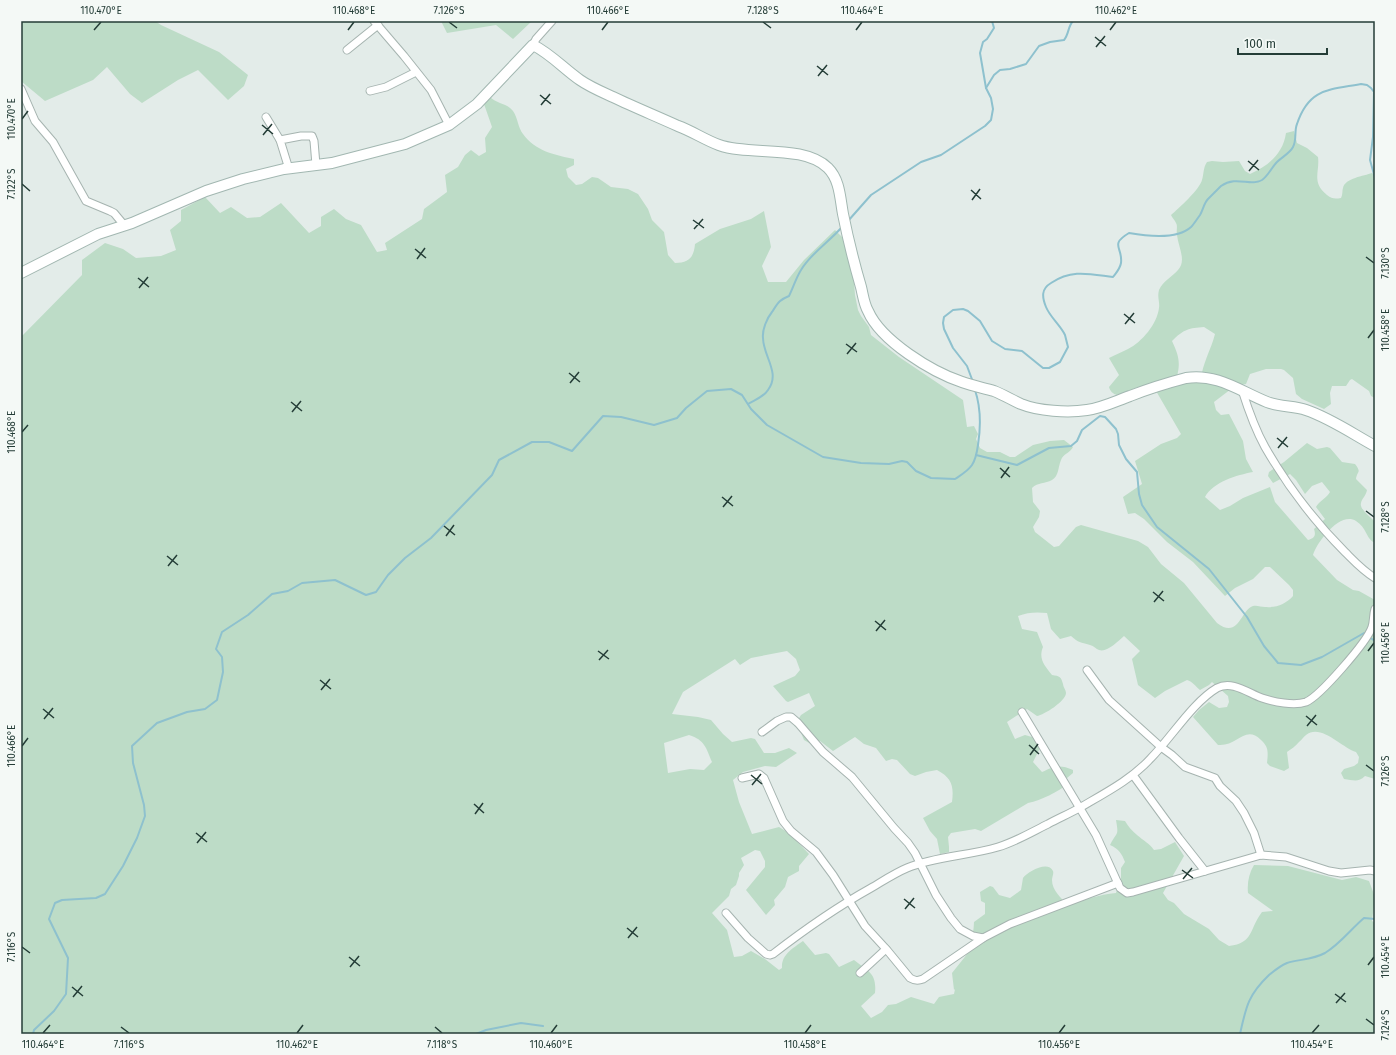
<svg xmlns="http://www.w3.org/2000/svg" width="1396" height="1055" font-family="'Fira Sans',sans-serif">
  <rect width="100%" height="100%" fill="#e3ece9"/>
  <!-- green -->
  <g fill="#bddcc7" fill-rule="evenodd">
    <polygon points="21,21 155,21 161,25 219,52 248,75 244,86 228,100 198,70 178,80 142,103 130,94 107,67 93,80 45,101 21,81"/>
    <polygon points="441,21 531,21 531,22 513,39 496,25 447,33"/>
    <path d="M490,97C497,104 507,103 513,111C518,118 518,128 523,134C535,151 555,155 574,159V165L566,169L568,177L576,185L582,184L592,177L598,178L611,187L628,189L638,194L648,209L652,220L664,232L668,255L675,263C689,263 694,257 695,244L720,229L751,219L764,211L771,247L762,266L768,282H786L804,260L835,230L843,238L854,282L855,295L858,310L861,316L869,327L871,335L899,357L963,400L967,427L974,426L978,434L976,439L980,448L987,452H1000L1010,457H1015L1033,445L1050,441L1064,440L1073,447C1070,453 1063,454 1061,460C1058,467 1059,476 1052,480C1045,484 1038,482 1032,488L1033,502L1040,511L1039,517L1033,527L1035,532L1054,547L1059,546L1076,527L1081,525L1138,541L1148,547L1161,564L1184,583L1217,623C1239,640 1241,609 1253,606C1257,605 1261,607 1265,607C1276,608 1286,604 1293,596V590L1289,585L1270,567H1265L1253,579L1235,588L1225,596L1193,562L1167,542L1144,519L1135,513L1128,514L1123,497L1142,484L1135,461L1161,444L1177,438L1181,434L1152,384L1138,387L1117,395C1113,394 1110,391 1109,387L1119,375L1109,358C1115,355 1122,352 1128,349C1142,342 1157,324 1159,308C1160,302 1157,297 1159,290C1163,281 1172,277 1178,270C1187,261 1178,246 1177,235C1176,231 1178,226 1176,223C1175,220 1172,218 1171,215C1178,209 1200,189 1202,180C1204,173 1203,168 1207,162L1212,161L1223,162L1239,161L1245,171L1250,174C1268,166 1283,154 1286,133L1294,131L1297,143L1307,148L1318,157C1320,172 1311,182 1327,195C1332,199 1335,199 1341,198C1343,194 1342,191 1343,188C1345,178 1364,176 1372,173L1375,176V398L1371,396L1369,391L1352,379L1350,380L1346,386H1332L1330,393L1331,404L1324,409L1302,399L1296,394L1293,378L1284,370L1281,369H1266L1250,374L1246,384L1235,386L1214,402L1216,410L1221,415L1229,414L1243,441L1246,459L1253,472C1237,475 1213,482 1205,497L1220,510L1230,506L1243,498L1270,487L1275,502L1308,540C1315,538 1316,535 1314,529L1325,519L1316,507C1319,501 1327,498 1330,492L1322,482L1312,486L1305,494L1296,480L1290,474L1273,483L1268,476L1269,472L1284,462L1307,443L1317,449L1327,447L1330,448L1342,462L1355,464C1362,473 1357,471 1356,479L1367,490C1366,496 1362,498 1361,503C1359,509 1371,517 1375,522V541L1373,542C1365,536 1367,528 1356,521C1340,511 1317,542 1313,555L1337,580L1353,590L1359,591L1375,600V779L1365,776C1358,783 1353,780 1344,779L1341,773L1344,769L1354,766L1358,763L1359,757L1356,752C1342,748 1321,723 1306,735C1303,737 1302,740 1299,742C1296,746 1291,749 1287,752L1289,768L1284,771L1270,766L1267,763C1268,753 1269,747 1261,740C1245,724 1237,747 1218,745L1193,717L1199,710L1209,702L1219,708L1227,707L1229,702L1228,696L1212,682L1209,685L1200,690C1195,686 1193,682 1187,680L1165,691L1155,698L1138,685L1132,659L1140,651L1124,636C1118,641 1107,653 1099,650C1096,649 1094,646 1090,645C1080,642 1079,643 1071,636L1060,639L1051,629L1047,613C1037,612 1028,612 1018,616L1022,629L1037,632L1043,647C1038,659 1045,666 1052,675C1060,676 1061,677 1063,684C1063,687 1066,690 1066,693C1066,701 1044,715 1037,716L1027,709L1007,722L1015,739L1025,735L1032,737L1040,748L1033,762L1042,772C1054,766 1060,764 1073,770V773L1067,778L1068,784C1057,792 1042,800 1028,803L981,831L975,829L951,833L948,837L949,847V852L940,854L937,839L930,831L923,818L952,802C954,786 952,778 937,770L926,772L915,776L910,774L897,760L892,759L886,761L876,748L864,744L855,737L833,751L820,741L811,744L804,740L799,728L794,726L801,715L815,706L809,693L788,702L786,701L773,686L795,676L800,670L796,659L787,651L751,658L740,665L735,659L683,692L672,714L698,717L711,720L723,734L732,742L751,738L755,739L764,753H775L789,748L797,753L776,767L765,766L743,772L733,780L739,802L752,834L779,827L789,833L809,854L799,866V871L788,877L785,887L774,900L775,905L766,915L746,890L765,867V861L760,851L755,850L741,858L744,865L739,873V876L736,885L731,889L729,896L712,913L727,930L734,957L742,956L751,951L765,959L779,970L782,968C781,955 793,948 803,941L815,955L826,953L829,954L839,967L854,960C868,971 877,973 875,993L861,1006L871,1018L882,1012L888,1005L896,1004L911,997L934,1004L939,997L954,994L955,989L954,990L952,973L972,948C971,939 974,931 974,922L985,914V903L981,901L980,892L990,886L993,887L999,895L1010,898L1021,890L1023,878C1027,872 1048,860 1053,871C1054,874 1052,877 1052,880C1052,890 1061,898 1067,904C1084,901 1099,894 1116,893L1121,878V868L1125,862C1122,854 1119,849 1110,845C1117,831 1119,837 1116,820L1125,821C1128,826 1132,831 1137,835C1144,841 1149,843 1154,850L1161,849L1175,842L1184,856L1163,893L1168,900L1174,903L1184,914L1209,929L1219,940L1229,946C1254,943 1249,929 1262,912L1273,911L1248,893C1247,883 1249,873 1254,865L1288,866L1342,880L1356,877L1369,881L1375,897L1372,921L1375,923V1034H21V337L82,275V260L105,243L123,249L136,258L161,256L176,250L170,230L181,221V210L205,197L220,213L231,207L247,218L260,217L281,203L309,233L321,226V217L334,209L346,219L361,225L377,252L387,250L385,243L422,219L424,209L447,192L445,175L458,167L465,155L471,150L479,156L486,152L485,138L492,127L484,104ZM1204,327L1215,334C1211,350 1202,364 1201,380L1175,385C1180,365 1181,360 1172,341C1184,329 1189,328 1204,327ZM689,735C705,740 706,748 712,762L704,770L690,769L668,773L664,743Z"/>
  </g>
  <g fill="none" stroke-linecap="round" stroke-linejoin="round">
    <!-- stream -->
    <g stroke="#8ec1ce" stroke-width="2">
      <path d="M986,88L994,75L1000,70L1010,69L1026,64L1039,46L1050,42L1064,40C1069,34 1068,26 1073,21H1102"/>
      <polyline points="848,221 871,195 921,162 941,155 985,126 991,120 993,109 991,98 986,88 980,53 983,42 987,39 994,28 992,21"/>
      <path d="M973,382L967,366L953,348L944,329L943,323L944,317L953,310L963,309L968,311L980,321L992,341L1005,349L1022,351L1043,368H1049L1060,362L1068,347C1067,343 1066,339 1065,335C1061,326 1050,317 1046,307C1042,297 1041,289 1051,283C1072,269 1089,274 1113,277C1116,273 1120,269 1121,263C1123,247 1109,245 1129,233C1146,236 1177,240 1191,227C1194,224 1197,219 1200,215C1203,210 1204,203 1208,199C1212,195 1217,190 1221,186C1237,175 1250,187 1262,180C1268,176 1272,167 1277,162C1282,157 1290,153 1293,147C1297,140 1294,131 1297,124C1309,88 1329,90 1361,84L1367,85L1371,88L1374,92L1373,137L1370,160L1375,178"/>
      <path d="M748,404C754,400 764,397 768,390C781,373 763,356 763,338C762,330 767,318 772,312C778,303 779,300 789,296C793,288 796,278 801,270C811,253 829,242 842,227"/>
      <polyline points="976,455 1017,465 1049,448 1071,446 1077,441 1082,430 1100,416 1105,417 1116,429 1118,434 1119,445 1126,459 1137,472 1139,494 1142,505 1157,527 1209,569 1247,617 1264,646 1278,663 1301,665 1322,657 1364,633 1366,634"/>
      <polyline points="1369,637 1375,641"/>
      <path d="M33,1034L34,1030L54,1011L66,994L68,958L49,919L55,903L62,900L96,898L105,894L123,866L137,838L145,816L144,805L133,763L132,746L157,723L187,712L205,709L217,700L223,672L222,657L216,649L222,632L248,615L272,594L288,591L302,583L335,580L366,595L376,592L388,575L405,558L431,538L492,475L499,460L532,442H549L572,451L603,416L621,417L654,425L677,418L686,408L707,391L731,389L742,395L751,409L767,425L823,457L861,463L889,464L902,461L907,462L916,471L931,478L955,479C961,475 968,471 972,465C976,459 977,452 978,445C981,426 981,408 975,390"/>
      <polyline points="476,1034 486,1030 521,1023 543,1026"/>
      <path d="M1240,1034C1246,1007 1248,995 1269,975C1275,970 1280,966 1287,963C1300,959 1312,960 1325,953C1340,944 1351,929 1364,918L1375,919"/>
    </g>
    <!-- street casing -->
    <g stroke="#a6b4b0" stroke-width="9">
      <g id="street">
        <polyline points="374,21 404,56 431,90 449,125"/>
        <polyline points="533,45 536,39 552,21"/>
        <polyline points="347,50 378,25"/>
        <polyline points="21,89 35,121 53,142 86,201 110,211 114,213 124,225"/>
        <polyline points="370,91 386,87 416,72"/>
        <polyline points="266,117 280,140"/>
        <polyline points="289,169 280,140 301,136 312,136 314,141 316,165"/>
        <path d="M1242,390C1248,409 1255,429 1265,447C1287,485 1314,521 1345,552C1354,561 1363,571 1375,578"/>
        <polyline points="1087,670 1109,700 1161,747 1172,755 1185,767 1215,778 1220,786 1236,801 1244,813 1254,833 1261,855"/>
        <polyline points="1022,712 1096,835 1120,888 1127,893 1133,892 1261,855 1286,857 1329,871 1341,873 1370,870 1375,871"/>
        <polyline points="762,732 777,721 786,717 791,717 798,723 823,752 852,777 894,828 908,843 915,853 936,895 951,918 960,929 973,936 983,938 1010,924 1118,883"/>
        <polyline points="1133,775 1179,838 1205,871"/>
        <path d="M742,778L759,774L764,778L783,821L791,831L816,852L833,875L865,926L887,950L910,978C915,981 918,981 923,979L983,938"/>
        <path d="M726,913L748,938L766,954L770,955L773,954C804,930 837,907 871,888C883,881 895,873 907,868C936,856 968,856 998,847C1015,842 1032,832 1048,824C1059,818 1071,813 1081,807C1105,793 1132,779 1151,758C1171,738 1193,702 1217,688C1232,680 1248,693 1262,698C1274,702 1294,706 1306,702C1320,696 1367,642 1372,627C1374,621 1373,615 1375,609"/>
        <polyline points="860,973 886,949"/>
      </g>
    </g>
    <!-- secondary casing -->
    <g stroke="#a2b7b1" stroke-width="12">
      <path id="secondary" d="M21,273L98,234L132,223L206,191L243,179L284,169L332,163L405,144L449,125L477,104L533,45C551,54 564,69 580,80C590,87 602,92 613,97C634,107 656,116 678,126C692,131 705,140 719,145C749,156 804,144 828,168C840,180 840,198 843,214C848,239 854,263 861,287C863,295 864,304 868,311C881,341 932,372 962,382C973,386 984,388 994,391C1004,395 1012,400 1021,404C1038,411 1068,413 1087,410C1102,408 1116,401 1130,396C1148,389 1167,383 1186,378C1216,373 1240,391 1267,402C1280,407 1294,406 1306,410C1330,418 1353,434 1375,446"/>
    </g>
    <!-- street -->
    <use href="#street" stroke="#fff" stroke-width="7"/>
    <!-- secondary -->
    <use href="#secondary" stroke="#fff" stroke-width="10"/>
  </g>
  <!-- ticks -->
  <path fill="none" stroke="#243d37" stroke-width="1.5" d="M449,22L457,28M763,22L771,28M94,30L101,22M348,30L354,22M602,30L608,22M856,30L862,22M1110,30L1116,22M1095,37L1106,46M1096,47L1105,36M817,66L828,75M818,76L827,65M540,95L551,104M541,105L550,94M22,119L28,111M262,125L273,134M263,135L272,124M1248,161L1259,170M1249,171L1258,160M22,184L30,191M971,190L981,199M972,200L980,189M693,220L704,228M694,229L703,219M415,249L426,258M1366,257L1374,263M417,259L425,248M138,278L149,287M139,288L148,277M1124,314L1135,323M1125,324L1134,313M1368,338L1374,330M846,344L857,352M847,354L856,343M569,373L580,382M570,383L579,372M291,402L302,411M292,412L301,401M22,432L28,425M1277,438L1288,447M1278,448L1287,437M1000,468L1010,477M1001,478L1009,467M722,497L733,506M723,507L732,496M1366,511L1374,517M444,526L455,535M446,536L454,525M167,556L178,565M168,566L177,555M1153,592L1164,601M1154,602L1163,591M875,621L886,630M876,631L885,620M598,651L609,659M1368,651L1374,643M599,660L608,650M320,680L331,689M321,690L330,679M43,709L54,718M1306,716L1317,725M44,719L53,708M1307,726L1316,715M1029,745L1039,754M22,746L28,738M1030,755L1038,744M1366,765L1374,771M751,775L762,784M752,785L761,774M474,804L484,813M475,814L483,803M196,833L207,842M197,843L206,832M1182,870L1193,878M1183,879L1192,868M904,899L915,908M905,909L914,898M627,928L638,937M628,938L637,927M22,947L30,953M349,957L360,966M1368,965L1374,957M350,967L359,956M72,987L83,996M1335,994L1346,1002M73,997L82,986M1336,1003L1345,993M1366,1019L1374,1025M121,1027L129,1033M435,1027L442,1033M43,1033L50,1025M297,1033L303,1025M551,1033L557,1025M805,1033L811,1025M1059,1033L1065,1025M1312,1033L1319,1025"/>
  <!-- border -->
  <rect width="1396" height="1055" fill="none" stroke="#f4f9f6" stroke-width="44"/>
  <!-- scale -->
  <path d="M1238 48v6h89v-6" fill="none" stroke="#243d37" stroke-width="2"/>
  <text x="1244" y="48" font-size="12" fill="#243d37" stroke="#f4f9f6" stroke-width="3" paint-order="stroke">100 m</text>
  <rect x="22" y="22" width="1352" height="1011" fill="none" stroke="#243d37" stroke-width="1.5"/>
  <g font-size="10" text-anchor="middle" fill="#243d37">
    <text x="101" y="14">110.470°E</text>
    <text x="354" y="14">110.468°E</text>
    <text x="449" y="14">7.126°S</text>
    <text x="608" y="14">110.466°E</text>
    <text x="763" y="14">7.128°S</text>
    <text x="862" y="14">110.464°E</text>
    <text x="1116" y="14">110.462°E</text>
    <text transform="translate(11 119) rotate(-90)" y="4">110.470°E</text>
    <text transform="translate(11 184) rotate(-90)" y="4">7.122°S</text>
    <text transform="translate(1385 263) rotate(-90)" y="4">7.130°S</text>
    <text transform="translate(1385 330) rotate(-90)" y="4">110.458°E</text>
    <text transform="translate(11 432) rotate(-90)" y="4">110.468°E</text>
    <text transform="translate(1385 517) rotate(-90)" y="4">7.128°S</text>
    <text transform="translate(1385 643) rotate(-90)" y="4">110.456°E</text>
    <text transform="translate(11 746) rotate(-90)" y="4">110.466°E</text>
    <text transform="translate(1385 771) rotate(-90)" y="4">7.126°S</text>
    <text transform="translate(11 947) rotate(-90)" y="4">7.116°S</text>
    <text transform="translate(1385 957) rotate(-90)" y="4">110.454°E</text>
    <text transform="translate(1385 1025) rotate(-90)" y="4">7.124°S</text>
    <text x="43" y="1048">110.464°E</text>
    <text x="129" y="1048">7.116°S</text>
    <text x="297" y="1048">110.462°E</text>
    <text x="442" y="1048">7.118°S</text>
    <text x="551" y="1048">110.460°E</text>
    <text x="805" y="1048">110.458°E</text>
    <text x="1059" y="1048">110.456°E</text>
    <text x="1312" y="1048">110.454°E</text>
  </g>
</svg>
